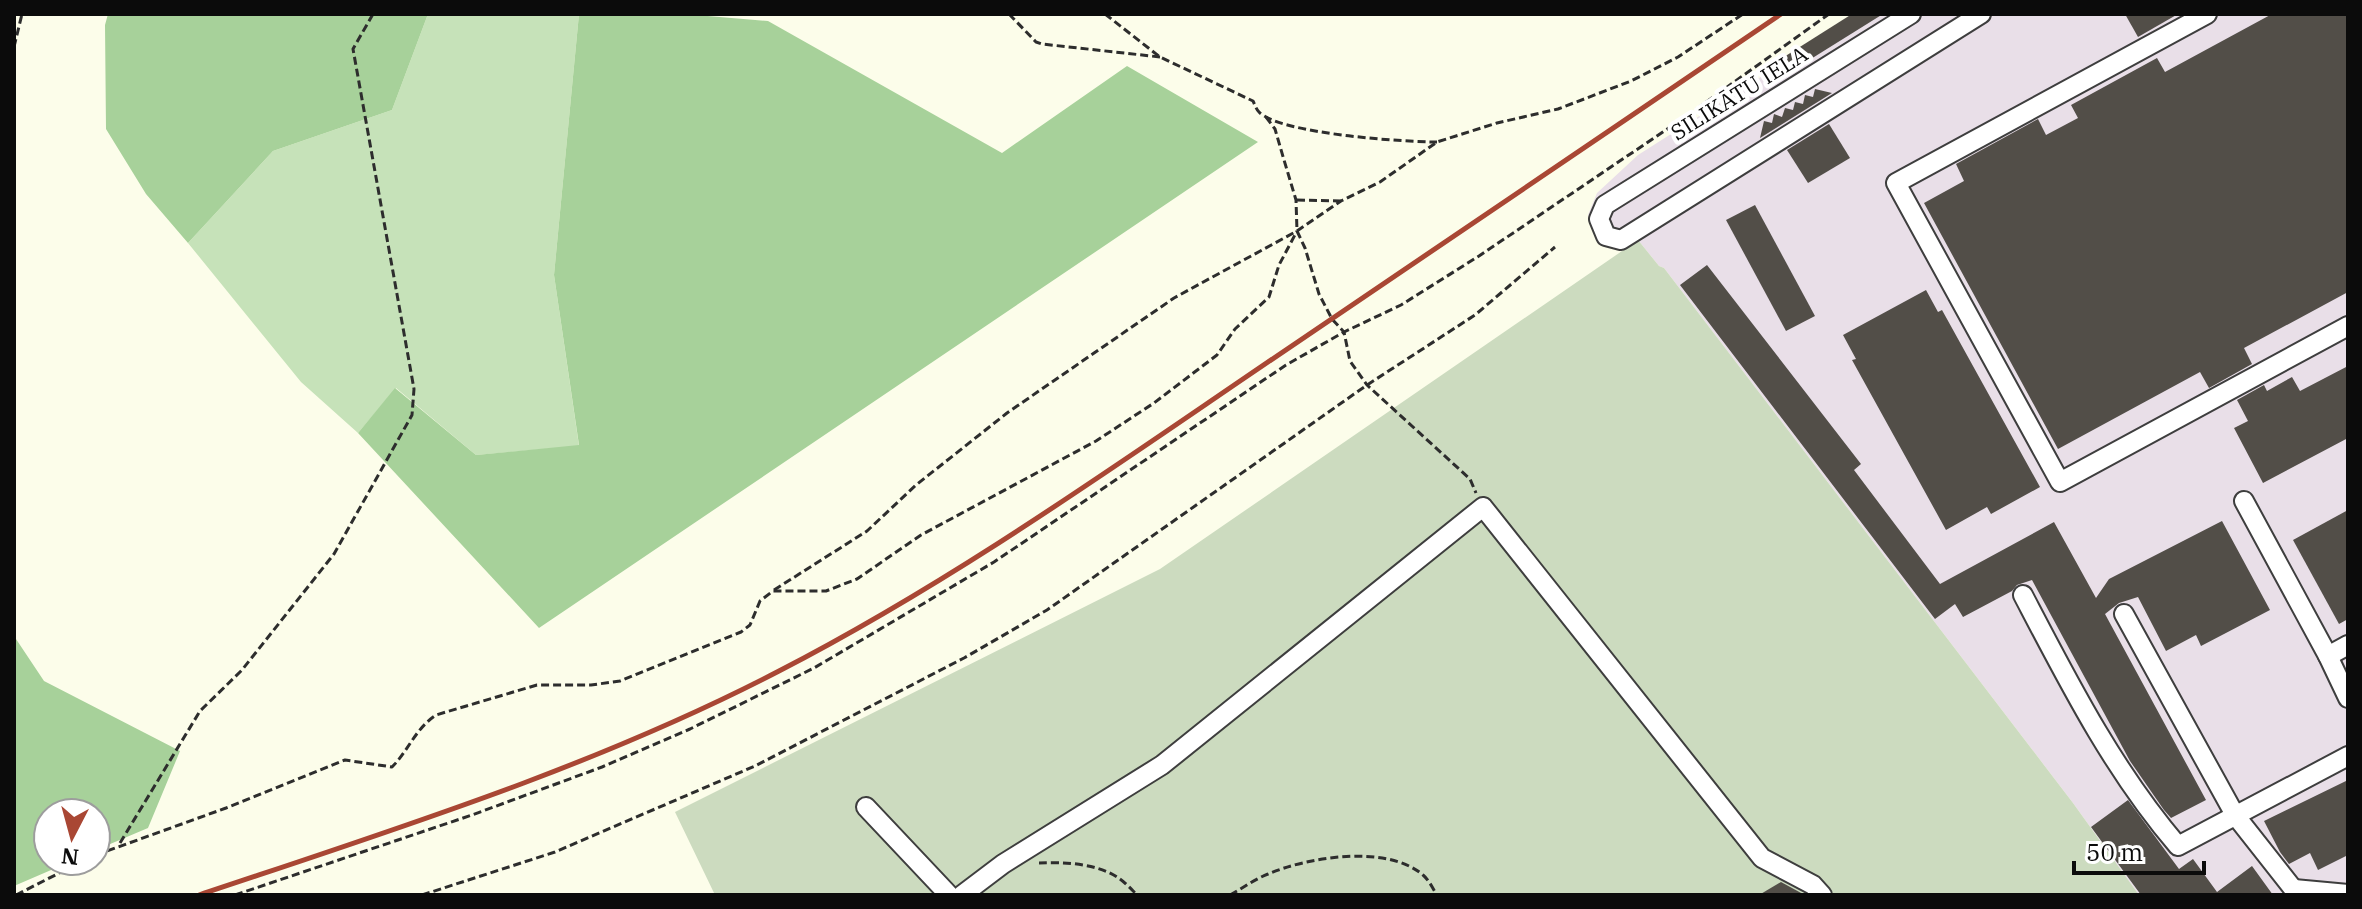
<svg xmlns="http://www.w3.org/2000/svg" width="2362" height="909" font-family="'IBM Plex Serif',serif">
  <rect width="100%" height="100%" fill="#fcfdea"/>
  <!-- industrial -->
  <polygon fill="#e9dfe8" points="1860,14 2348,14 2348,895 2139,895 2073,803 1664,268 1659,266 1638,240 1626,250 1612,248 1596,234 1588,215 1597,193 1638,155"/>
  <!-- green -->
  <polygon fill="#c6e2b9" points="428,14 579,14 554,275 579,446 476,455 396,388 358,433 301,382 188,243 273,151 392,110"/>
  <!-- forest -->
  <g fill="#a7d19a">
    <polygon points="108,14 428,14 392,110 273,151 188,243 146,194 106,129 105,25"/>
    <polygon points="579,14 684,14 768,21 1002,153 1127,66 1258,142 539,628 358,433 395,388 476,455 579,445 554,275"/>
    <polygon points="14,636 44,681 180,751 148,828 96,850 96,813 48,813 48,861 72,861 14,886"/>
  </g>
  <!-- cemetery -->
  <polygon fill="#ccdbbf" points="1638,240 1659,266 1664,268 2073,803 2139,895 715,895 675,812 1160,569"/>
  <!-- building -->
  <g fill="#524e48">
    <polygon points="1852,14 1883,14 1769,85 1760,72"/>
    <polygon points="2125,14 2178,14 2138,37"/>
    <polygon points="2272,14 2348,14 2348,292 2244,348 2252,364 2209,388 2200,372 2058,449 1924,203 1964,181 1956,164 2038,119 2046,135 2078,118 2071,105 2157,58 2165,72"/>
    <polygon points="1815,89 1832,93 1760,138 1764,121 1772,123 1774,114 1782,117 1785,108 1793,110 1795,102 1803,104 1805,95 1813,97"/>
    <polygon points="1829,124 1850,158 1808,183 1787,150"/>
    <polygon points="1755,205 1815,316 1786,331 1726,220"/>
    <polygon points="1707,265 1861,464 1854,470 1940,584 2054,522 2096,598 2109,579 2222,521 2270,610 2201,646 2196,635 2166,651 2138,597 2119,603 2105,614 2206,800 2171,818 2164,810 2130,761 2032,580 2017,585 2012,591 1963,617 1955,604 1935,619 1680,285"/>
    <polygon points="1926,290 1938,312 1942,310 2040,487 1991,514 1987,507 1946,530 1852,360 1856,359 1843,335"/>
    <polygon points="2348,366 2348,438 2263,483 2234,428 2248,421 2237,400 2264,385 2267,391 2292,377 2300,391"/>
    <polygon points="2348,510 2348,619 2339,624 2293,540"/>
    <polygon points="2348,780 2348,855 2318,870 2310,853 2289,864 2280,852 2264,821"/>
    <polygon points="2128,800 2179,869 2193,859 2217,892 2252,866 2273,895 2141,895 2091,827"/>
    <polygon points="1781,882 1803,894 1804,895 1759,895"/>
  </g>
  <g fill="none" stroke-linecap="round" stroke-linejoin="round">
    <!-- minor casing -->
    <g stroke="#3e3e3e" stroke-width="22">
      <g id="minor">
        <polyline points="1911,14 1605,205 1599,219 1606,236 1621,240 1981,14"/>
        <polyline points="2207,14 1896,183 2060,482 2348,326"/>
        <polyline points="2244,501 2328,656 2348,698"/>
        <path d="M2023,595C2069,683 2113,770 2178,846L2348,756"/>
        <polyline points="2124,614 2235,815 2298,895"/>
        <polyline points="2328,656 2348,645"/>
        <polyline points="866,807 949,895"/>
        <polyline points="2294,889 2348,894"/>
        <polyline points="962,895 1003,864 1162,765 1483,507 1762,858 1813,885 1822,895"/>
      </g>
    </g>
    <!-- path -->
    <g stroke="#2d2d2d" stroke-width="3" stroke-dasharray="8 4" stroke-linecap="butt">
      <polyline points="1009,14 1036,42 1042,44 1160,57"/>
      <path d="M1105,14L1160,57L1253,101C1255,105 1256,109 1259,112C1280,134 1405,142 1437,142"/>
      <polyline points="14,47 22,14"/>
      <polyline points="1266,117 1275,129 1284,160 1296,200 1297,231 1305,248 1319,294 1332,319 1344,332 1350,361 1367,385 1470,479 1476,493"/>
      <polyline points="1297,200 1341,201"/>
      <polyline points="774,590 867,531 916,485 1007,413 1174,298 1297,231 1341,201 1380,182 1437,142 1497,123 1558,109 1631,81 1678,57 1743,14"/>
      <polyline points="120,843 200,711 242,670 334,554 412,415 414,389 353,49 373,14"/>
      <path d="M96,855L226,808L345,760L392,767C409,750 415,729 436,715L537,685H591L620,681L741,632L750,625L760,601L773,591H826L857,579L921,535L1096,441L1154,403L1217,355L1235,329L1269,297L1279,265L1297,231"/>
      <path d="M1039,863C1064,862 1095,863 1117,877C1124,881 1131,889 1137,895"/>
      <polyline points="16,895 83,861"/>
      <polyline points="235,895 472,815 602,767 690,729 814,668 994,562 1286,365 1344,332 1401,305 1479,256 1691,113 1829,14"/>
      <polyline points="422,895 555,852 755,766 964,658 1047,610 1367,385 1475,315 1555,247"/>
      <path d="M1230,895C1243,888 1255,879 1268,874C1308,857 1387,844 1423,875C1429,880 1433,889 1437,895"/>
    </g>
    <!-- minor -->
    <use href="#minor" stroke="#fff" stroke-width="18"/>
    <!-- rail -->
    <path stroke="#a94734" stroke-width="5" d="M199,895C396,829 594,767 779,671C942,587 1092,482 1243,379C1423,257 1602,136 1781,14"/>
  </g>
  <g text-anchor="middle" stroke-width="8" stroke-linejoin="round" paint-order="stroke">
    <!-- street labels -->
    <g font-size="22" fill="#0b0b0b" stroke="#fff">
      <text transform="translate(1739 93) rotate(-32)" y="8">SILIKĀTU IELA</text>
    </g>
  </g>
  <!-- border -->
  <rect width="2362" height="909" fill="none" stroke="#0b0b0b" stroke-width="32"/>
  <!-- north arrow -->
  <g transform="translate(72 837) rotate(186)"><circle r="38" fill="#ffffff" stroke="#9d9d9d" stroke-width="2"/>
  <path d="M0-6L14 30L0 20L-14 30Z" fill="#a94734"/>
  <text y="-12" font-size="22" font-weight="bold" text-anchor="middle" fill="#0b0b0b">N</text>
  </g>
  <!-- scale -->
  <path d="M2074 861v12h130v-12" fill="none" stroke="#0b0b0b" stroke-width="4"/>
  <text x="2086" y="861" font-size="24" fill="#0b0b0b" stroke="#ffffff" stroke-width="6" paint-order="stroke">50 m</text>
</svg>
